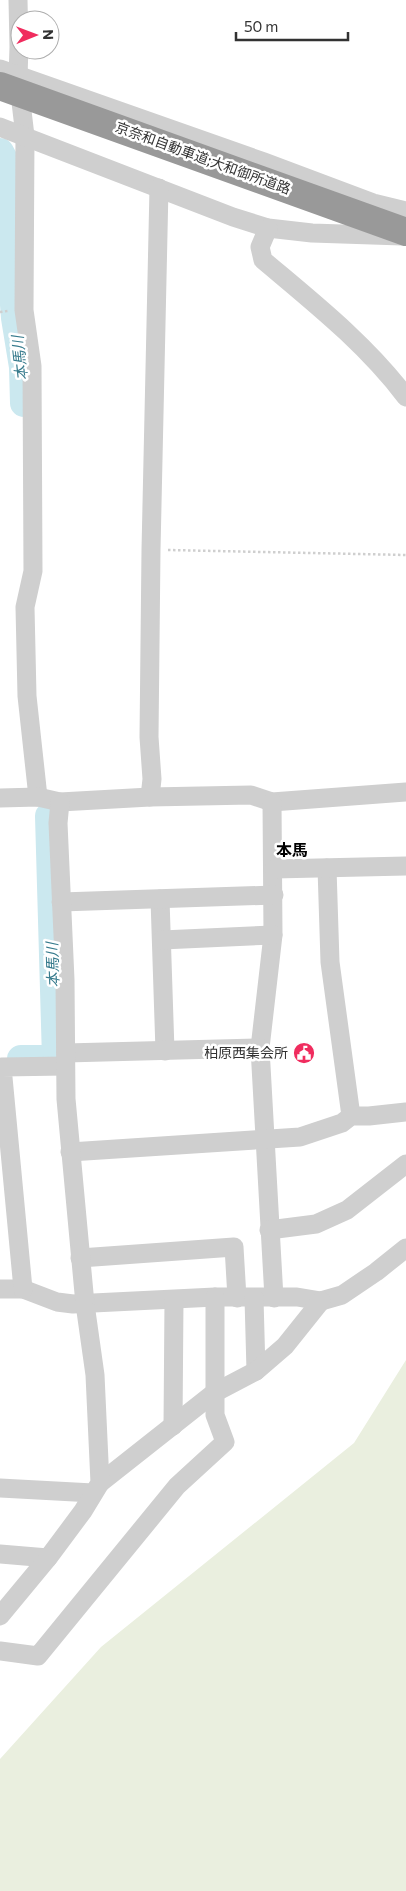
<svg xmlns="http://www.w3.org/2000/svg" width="406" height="1891" font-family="Commissioner,'Noto Sans JP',sans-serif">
  <rect width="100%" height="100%" fill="#fff"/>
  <!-- green -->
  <polygon fill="#eaefdf" points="406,1360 406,1891 0,1891 0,1759 101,1647 354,1443"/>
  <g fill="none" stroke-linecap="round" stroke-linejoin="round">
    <!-- river -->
    <g stroke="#cbe8ef" stroke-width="28">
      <polyline points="0,152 6,163 6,202 13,234 12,278 15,318 23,367 24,403"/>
      <polyline points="21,1059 56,1059 49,816"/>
    </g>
    <!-- path -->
    <g stroke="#cfcfcf" stroke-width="2.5" stroke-dasharray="2.5 2.5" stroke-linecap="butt">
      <polyline points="0,312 8,311"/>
      <polyline points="168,550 406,555"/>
    </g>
    <!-- street -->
    <g stroke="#cfcfcf" stroke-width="19">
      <polyline points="18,0 19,47 18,77 25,136 24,310 32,366 33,571 25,607 27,696 38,797"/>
      <polyline points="0,69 264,162 373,203 406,211"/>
      <polyline points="0,127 233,217 268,228 312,233 402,236"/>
      <path d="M268,228L260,247L263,260C314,303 366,344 406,397"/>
      <polyline points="150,797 152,779 149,737 151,550 159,188"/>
      <polyline points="0,798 38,797 60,802 150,797 251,795 272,802 406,792"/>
      <polyline points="272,802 273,935 260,1048 274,1298"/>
      <polyline points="327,868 330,962 351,1116"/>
      <polyline points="274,869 406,866"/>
      <polyline points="160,899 165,1051"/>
      <polyline points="61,902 274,895"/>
      <polyline points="162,940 273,935"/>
      <polyline points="66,1053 260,1048"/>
      <polyline points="70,1152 300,1137 342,1123 351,1116 369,1116 406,1112"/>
      <polyline points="269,1230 316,1224 347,1210 406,1164"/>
      <polyline points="80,1258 234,1247 237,1298"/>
      <polyline points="0,1289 23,1289 57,1302 73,1304 215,1297 297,1297 321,1301 342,1295 376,1272 406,1248"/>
      <polyline points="23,1289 2,1067 65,1066"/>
      <polyline points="254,1298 256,1371"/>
      <polyline points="173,1426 174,1300"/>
      <polyline points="100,1483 214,1393 256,1371 285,1346 321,1301"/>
      <polyline points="0,1488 93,1493"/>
      <polyline points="0,1554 48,1558"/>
      <polyline points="0,1616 48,1558 83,1511 100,1483 95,1375 85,1304 66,1099 65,980 58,823 60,802"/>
      <polyline points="0,1651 38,1656 177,1486 225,1442 215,1415 215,1297"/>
    </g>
    <!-- highway-bridge -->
    <polyline stroke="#999" stroke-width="28" points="0,86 406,232"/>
  </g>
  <!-- icons -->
  <defs>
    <g id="civic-disc" transform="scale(1.125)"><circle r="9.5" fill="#f02c5e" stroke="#fff"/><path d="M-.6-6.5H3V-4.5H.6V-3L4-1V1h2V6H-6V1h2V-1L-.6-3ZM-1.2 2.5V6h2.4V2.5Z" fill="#fff"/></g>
  </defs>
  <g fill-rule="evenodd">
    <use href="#civic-disc" x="304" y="1053"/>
  </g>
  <g text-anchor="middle" stroke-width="5" stroke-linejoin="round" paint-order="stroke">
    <!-- street labels -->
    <g font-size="14" fill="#323232" stroke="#fff">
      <text transform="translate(203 158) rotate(20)" y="5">京奈和自動車道;大和御所道路</text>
    </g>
    <!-- poi labels -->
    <g font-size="14" fill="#323232" stroke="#fff" text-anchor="end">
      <text x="288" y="1058">柏原西集会所</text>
    </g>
    <!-- water labels -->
    <g font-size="15" font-style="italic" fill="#357a8c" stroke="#fff">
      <text transform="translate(20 358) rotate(-96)" y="5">本馬川</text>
      <text transform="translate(53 965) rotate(-92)" y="5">本馬川</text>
    </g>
    <!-- quarter labels -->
    <g font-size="16" font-weight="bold" fill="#000" stroke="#fff">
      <text x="292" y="856">本馬</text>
    </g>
  </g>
  <!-- north arrow -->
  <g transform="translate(35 35) rotate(89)"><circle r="24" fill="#ffffff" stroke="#adadad"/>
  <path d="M0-4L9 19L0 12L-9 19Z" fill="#f02c5e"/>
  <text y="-8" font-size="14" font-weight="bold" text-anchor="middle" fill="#323232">N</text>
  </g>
  <!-- scale -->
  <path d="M236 32v8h112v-8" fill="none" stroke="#323232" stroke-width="2.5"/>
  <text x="244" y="32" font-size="15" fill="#323232" stroke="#ffffff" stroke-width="4" paint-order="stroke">50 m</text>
</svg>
